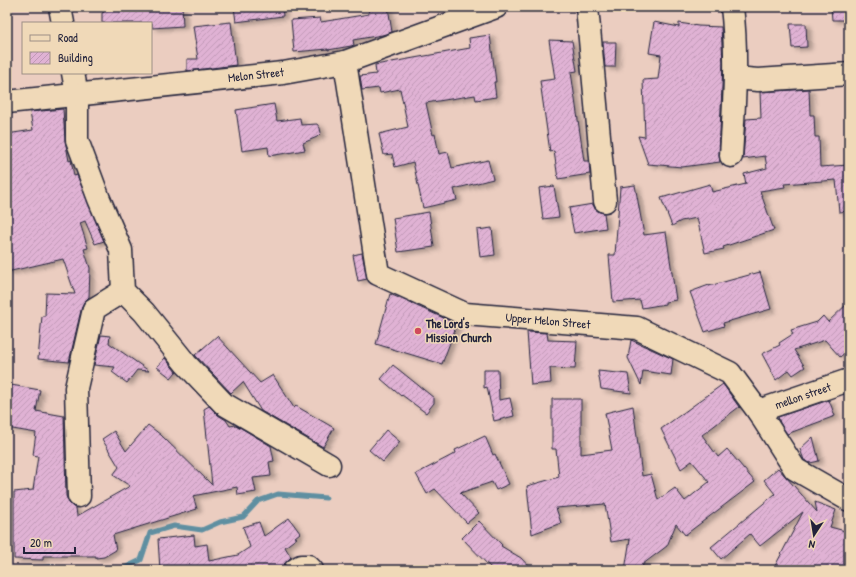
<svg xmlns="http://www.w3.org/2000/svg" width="856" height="577" font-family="'Patrick Hand',sans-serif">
  <defs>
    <pattern id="building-hatch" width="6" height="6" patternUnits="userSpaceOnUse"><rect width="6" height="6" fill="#e0b2d4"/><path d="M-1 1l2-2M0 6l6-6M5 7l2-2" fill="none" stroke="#c099b7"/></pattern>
    <filter id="shadow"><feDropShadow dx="4.5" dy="2.5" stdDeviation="2" flood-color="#0004"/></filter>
  </defs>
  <rect width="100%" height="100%" fill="#ebcdc0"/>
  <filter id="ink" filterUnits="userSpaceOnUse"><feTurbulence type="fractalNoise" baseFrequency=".025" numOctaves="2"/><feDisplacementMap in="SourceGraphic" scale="8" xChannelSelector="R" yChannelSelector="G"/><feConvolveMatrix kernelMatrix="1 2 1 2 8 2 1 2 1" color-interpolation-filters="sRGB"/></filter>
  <g filter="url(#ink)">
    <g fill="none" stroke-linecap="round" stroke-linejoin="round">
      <!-- stream -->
      <g stroke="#5f8fa1" stroke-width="5">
        <polyline points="14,570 51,567 62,570"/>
        <polyline points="120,570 141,560 150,533 174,526 202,530 220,522 243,517 258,501 278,494 326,498"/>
      </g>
    </g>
    <!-- building -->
    <g fill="url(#building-hatch)" stroke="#22223b" filter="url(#shadow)">
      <polygon points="103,7 132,7 133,10 182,7 183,26 152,28 152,23 102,23 102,13 104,12"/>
      <polygon points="234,7 282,7 283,16 236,22"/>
      <polygon points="368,7 388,7 392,32 382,35 353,40 354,45 351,46 328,50 328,49 294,52 291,20 320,18 321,22 369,14"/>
      <polygon points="831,7 849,7 849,20 832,20"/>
      <polygon points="231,22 236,65 187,71 187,59 198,59 193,26"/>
      <polygon points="654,22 679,27 679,23 698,26 721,27 723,63 719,155 720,162 682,167 648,164 638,136 645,137 643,80 658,79 661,55 649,53"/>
      <polygon points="790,24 806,24 807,47 792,48"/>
      <polygon points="490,35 496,82 494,82 496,97 476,100 475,95 426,103 433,135 435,134 439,154 448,152 452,168 488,160 493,179 454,189 457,200 423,208 413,162 395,167 392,154 384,155 379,134 408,127 400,89 380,93 379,88 362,90 360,76 376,74 375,65 470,48 469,38"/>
      <polygon points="549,40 572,41 577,71 571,72 584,161 589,161 590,174 558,179 554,151 550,152 540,81 555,79"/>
      <polygon points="603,42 616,42 615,67 605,67"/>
      <polygon points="809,89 810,115 814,115 815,137 819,137 820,167 849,165 849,211 839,212 836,180 784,184 785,187 760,191 774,230 723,247 724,249 705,253 697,218 681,221 672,226 661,198 710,184 712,192 746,184 744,174 767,168 765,156 743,159 746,119 761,118 760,92"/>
      <polygon points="274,104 277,121 300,118 301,125 317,124 320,128 321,133 317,137 303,143 305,150 269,156 268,147 242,151 236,110"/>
      <polygon points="63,109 65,140 69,161 71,160 74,176 77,175 104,241 95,244 85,221 80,223 88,248 84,249 90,268 89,297 84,302 82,306 69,362 38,359 42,316 45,316 46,293 75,294 63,259 7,272 7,134 33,130 30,112"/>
      <polygon points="635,185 644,235 666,232 676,300 665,302 665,304 642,308 640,300 613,302 609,255 615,255 620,187"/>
      <polygon points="554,186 559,217 543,219 539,188"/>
      <polygon points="593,204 595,209 599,212 604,213 606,228 574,233 569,208"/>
      <polygon points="429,212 434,247 398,252 393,218"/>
      <polygon points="492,228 495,255 480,257 477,230"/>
      <polygon points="362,253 367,279 358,281 353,255"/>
      <polygon points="760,272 771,309 723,323 724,326 705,332 690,292 709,285 709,286"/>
      <polygon points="390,294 457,324 442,364 376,344"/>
      <polygon points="849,302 849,349 840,357 825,340 794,350 805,367 793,375 789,370 776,380 762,354 780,345 779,343 793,334 791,330 817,322 823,316 828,322"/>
      <polygon points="527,332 547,333 548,340 577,341 575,369 550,368 551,383 531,385"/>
      <polygon points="101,335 110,336 109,343 149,371 137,370 127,383 112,372 115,367 94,365"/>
      <polygon points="217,336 260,383 273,375 294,408 296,406 334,428 323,447 261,411 243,382 231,393 195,355"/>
      <polygon points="631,340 673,359 671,375 643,371 641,385 628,358"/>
      <polygon points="165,358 176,372 171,378 157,367"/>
      <polygon points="393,365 434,398 434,403 426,413 402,395 401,396 381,379"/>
      <polygon points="484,370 498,370 499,400 510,398 514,416 494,421 487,387 484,388"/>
      <polygon points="598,371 628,374 631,393 601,389"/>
      <polygon points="723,384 739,407 702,435 718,457 727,449 755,482 685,535 676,524 667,546 643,564 642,570 625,570 630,539 611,542 605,504 556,508 561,523 532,534 527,486 559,477 556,449 552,449 552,399 581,399 581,454 612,450 605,413 633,406 642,476 651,474 658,500 675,488 685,501 709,482 692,461 681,469 661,429"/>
      <polygon points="11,385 40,390 36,411 64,416 66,496 69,503 73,507 76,508 77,516 130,486 113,475 119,467 102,439 114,431 126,451 148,425 161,435 212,485 204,409 209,406 218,415 226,420 230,426 236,425 271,446 274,461 269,462 271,476 253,478 256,492 238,495 237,487 193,496 197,509 113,535 116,550 104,557 96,558 96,556 43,556 43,560 14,559 14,492 33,490 38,456 33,455 36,433 7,428 7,407"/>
      <polygon points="829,400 835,416 787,434 780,423 778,417"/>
      <polygon points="386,430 400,442 383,462 369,450"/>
      <polygon points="485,436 493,455 495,454 509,484 496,490 492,482 460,493 479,513 467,523 435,489 427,494 416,474 456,453 455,450"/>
      <polygon points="813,437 819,461 810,463 804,460 800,449"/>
      <polygon points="778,468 817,512 815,502 836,510 830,527 849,532 849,561 847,570 773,570 803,512 760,546 750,534 721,559 711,547 775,494 764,480"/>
      <polygon points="289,518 300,533 295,537 297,538 285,547 291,557 284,564 283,569 281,570 160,570 158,539 194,535 195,546 207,544 209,561 238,555 250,547 243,527 259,522 264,536"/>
      <polygon points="479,521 502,545 501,546 521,558 532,570 493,570 462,538"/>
    </g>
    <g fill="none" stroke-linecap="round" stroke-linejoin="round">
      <!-- minor casing -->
      <g stroke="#22223b" stroke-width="25">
        <g id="minor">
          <polyline points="60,7 63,23"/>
          <polyline points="587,7 605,201"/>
          <polyline points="345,62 378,274 465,314 637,328 730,373 758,411 795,469 849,500"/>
          <polyline points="73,73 77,94 77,140 99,199 121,250 123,291 144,312 186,364 224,404 329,465"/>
          <polyline points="735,78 758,80 849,74"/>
          <polyline points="7,102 283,73 345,62 496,7"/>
          <path d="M731,156C734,106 738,57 732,7"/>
          <polyline points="758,411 849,380"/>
          <polyline points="79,496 76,388 94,309 123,291"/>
          <polyline points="295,570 301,566 308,566 312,570"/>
        </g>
      </g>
      <!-- minor -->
      <use href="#minor" stroke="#f0d9b8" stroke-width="22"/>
    </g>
  </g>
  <!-- markers -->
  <circle fill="#d1495b" stroke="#f0d9b8" stroke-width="1.5" cx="418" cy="331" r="4"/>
  <g text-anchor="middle" stroke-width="3" stroke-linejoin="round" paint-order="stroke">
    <!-- street labels -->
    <g font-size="12" fill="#22223b" stroke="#f0d9b8">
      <text transform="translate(256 75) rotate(-6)" y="4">Melon Street</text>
      <text transform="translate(548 321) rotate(5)" y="4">Upper Melon Street</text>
      <text transform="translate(803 396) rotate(-19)" y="4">mellon street</text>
    </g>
    <!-- poi labels -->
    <g font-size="12" font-weight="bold" fill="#22223b" stroke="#f0d9b8" text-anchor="start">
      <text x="426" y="328">The Lord's<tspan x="426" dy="14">Mission Church</tspan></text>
    </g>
  </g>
  <!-- margin -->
  <rect width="856" height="577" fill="none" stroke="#f0d9b8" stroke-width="24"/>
  <rect x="12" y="12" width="832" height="553" fill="none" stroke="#22223b" stroke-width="1.5" filter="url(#ink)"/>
  <!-- legend -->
  <rect x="22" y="22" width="130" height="52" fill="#f0d9b8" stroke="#9e9086"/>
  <rect x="30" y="35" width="20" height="6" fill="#f0d9b8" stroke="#9e9086"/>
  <text x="58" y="42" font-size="12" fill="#22223b">Road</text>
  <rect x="30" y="52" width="20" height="12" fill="url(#building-hatch)" stroke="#9e9086"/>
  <text x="58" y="62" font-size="12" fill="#22223b">Building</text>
  <!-- north arrow -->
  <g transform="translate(814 535) rotate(192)" stroke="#f0d9b8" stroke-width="3" paint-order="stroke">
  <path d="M0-3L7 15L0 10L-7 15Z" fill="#22223b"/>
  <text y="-6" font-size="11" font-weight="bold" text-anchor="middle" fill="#22223b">N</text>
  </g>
  <!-- scale -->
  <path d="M24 547v6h51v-6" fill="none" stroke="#22223b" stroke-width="2"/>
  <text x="30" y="547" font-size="12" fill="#22223b" stroke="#f0d9b8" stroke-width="3" paint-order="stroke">20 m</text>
</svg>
